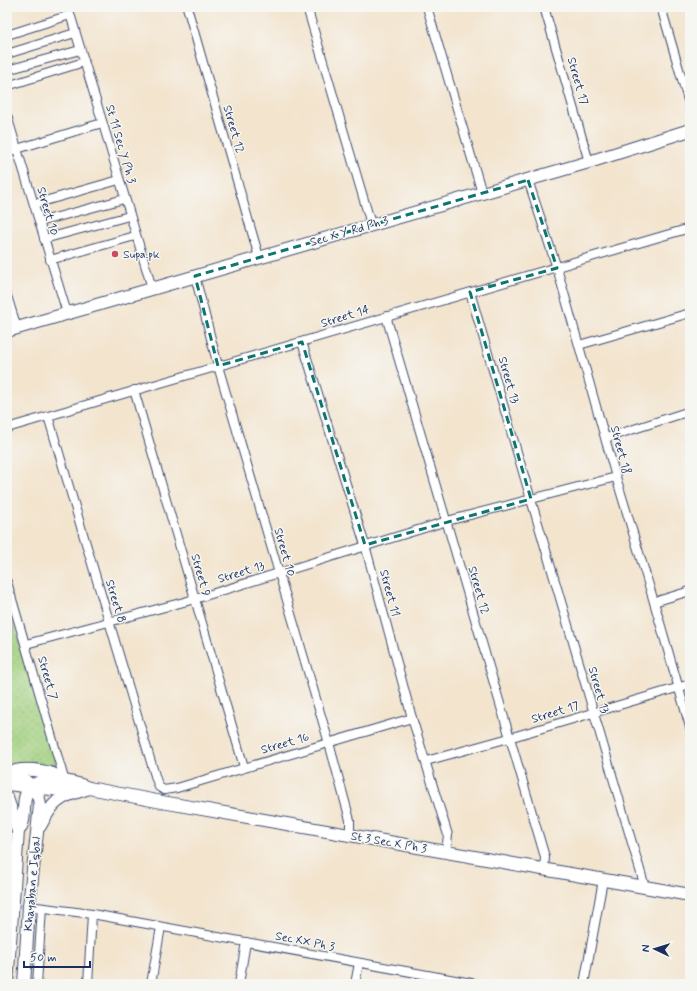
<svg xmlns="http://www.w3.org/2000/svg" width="697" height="991" font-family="Mynerve,sans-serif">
  <defs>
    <pattern id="park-dots" width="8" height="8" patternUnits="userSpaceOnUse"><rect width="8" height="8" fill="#a0cf7d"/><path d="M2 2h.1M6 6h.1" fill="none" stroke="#89b26e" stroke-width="1.8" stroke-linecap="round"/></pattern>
  </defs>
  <rect width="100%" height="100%" fill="#f6f6f2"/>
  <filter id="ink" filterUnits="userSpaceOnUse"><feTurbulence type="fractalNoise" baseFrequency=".025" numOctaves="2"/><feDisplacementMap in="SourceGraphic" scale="8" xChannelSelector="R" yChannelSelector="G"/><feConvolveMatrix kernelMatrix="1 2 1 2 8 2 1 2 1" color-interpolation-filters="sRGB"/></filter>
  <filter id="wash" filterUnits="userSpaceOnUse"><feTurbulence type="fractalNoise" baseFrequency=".012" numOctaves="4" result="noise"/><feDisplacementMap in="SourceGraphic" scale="16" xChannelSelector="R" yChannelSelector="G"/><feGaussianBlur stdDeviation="0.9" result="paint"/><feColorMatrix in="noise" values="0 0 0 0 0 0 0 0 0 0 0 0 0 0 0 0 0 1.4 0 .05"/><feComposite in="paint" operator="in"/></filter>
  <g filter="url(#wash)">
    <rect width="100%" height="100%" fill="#f3e4ce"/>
    <!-- park -->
    <polygon fill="url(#park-dots)" stroke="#5e7f6e" points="7,602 56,763 53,767 7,763"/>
  </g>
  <g filter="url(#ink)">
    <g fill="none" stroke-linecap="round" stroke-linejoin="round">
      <!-- street casing -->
      <g stroke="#3b4a6f" stroke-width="10">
        <g id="street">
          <polyline points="68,7 152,288"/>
          <polyline points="187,7 259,257"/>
          <polyline points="307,7 371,224"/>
          <polyline points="427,7 482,193"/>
          <polyline points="544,7 589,162"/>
          <polyline points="661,7 690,107"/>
          <polyline points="7,35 70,15"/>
          <polyline points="7,54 75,33"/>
          <polyline points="7,70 80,50"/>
          <polyline points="7,86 84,62"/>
          <polyline points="7,116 67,313"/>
          <polyline points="7,152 102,123"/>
          <polyline points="528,180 557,268 616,477 654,602 690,727"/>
          <polyline points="34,204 119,180"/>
          <polyline points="39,222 124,199"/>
          <polyline points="44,239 129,216"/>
          <polyline points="50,260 135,236"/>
          <polyline points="195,276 218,366 329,743 350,820 350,835"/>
          <polyline points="470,292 645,887"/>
          <polyline points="7,296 17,328"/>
          <polyline points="386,316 545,857 544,870"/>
          <polyline points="302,342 365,545 412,718 448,835 446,852"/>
          <polyline points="579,345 690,313"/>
          <polyline points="134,390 244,767"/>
          <polyline points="48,416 156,779 159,787 164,790"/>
          <polyline points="7,428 690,228"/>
          <polyline points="606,438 690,411"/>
          <polyline points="7,582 65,782"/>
          <polyline points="654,602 690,591"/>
          <polyline points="26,644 195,599 447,521 616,477"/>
          <polyline points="426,761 509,738 690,684"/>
          <polyline points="164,790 177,788 412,718"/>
          <polyline points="29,906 92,914 477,984"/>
          <polyline points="37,984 42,908"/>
          <polyline points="88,984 92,914"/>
          <polyline points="151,984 161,927"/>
          <polyline points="239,984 246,942"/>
          <polyline points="355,984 359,963"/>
          <polyline points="584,984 603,880"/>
        </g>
      </g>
      <!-- secondary casing -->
      <g stroke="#3b4a6f" stroke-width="14">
        <g id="secondary">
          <polyline points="7,331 589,162 690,130"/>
          <path d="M11,773C21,767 46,770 57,776"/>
          <path d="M7,774C23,776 39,788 40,805L29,906L24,984"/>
          <polyline points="7,784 77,792 89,788"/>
          <polyline points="7,798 18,831"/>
          <path d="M40,826C50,808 55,799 74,793"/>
          <path d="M7,984L18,831C26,822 23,809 25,798C30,772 72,780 89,788L162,802L690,895"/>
        </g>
      </g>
      <!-- street -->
      <use href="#street" stroke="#fff" stroke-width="8"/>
      <!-- secondary -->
      <use href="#secondary" stroke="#fff" stroke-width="12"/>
    </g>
  </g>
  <!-- marked area -->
  <path fill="none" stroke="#0f766e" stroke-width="3" stroke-dasharray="8 5" stroke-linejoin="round" d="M528,180L557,268L470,292L531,499L365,545L302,342L218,366L195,276Z"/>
  <!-- markers -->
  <circle fill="#d1495b" stroke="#f6f6f2" stroke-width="1.5" cx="115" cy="254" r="4"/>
  <g text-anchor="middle" stroke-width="3" stroke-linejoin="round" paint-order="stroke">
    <!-- street labels -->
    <g font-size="12" fill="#1b2f5e" stroke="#f6f6f2">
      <text transform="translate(578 81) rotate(74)" y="4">Street 17</text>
      <text transform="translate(234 129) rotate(74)" y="4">Street 12</text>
      <text transform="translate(121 144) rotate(74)" y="4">St 11 Sec Y Ph 3</text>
      <text transform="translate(48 211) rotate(74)" y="4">Street 10</text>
      <text transform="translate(349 231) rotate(-16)" y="4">Sec X Y Rd Ph 3</text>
      <text transform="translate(345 316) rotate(-17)" y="4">Street 14</text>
      <text transform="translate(509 380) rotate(74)" y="4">Street 13</text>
      <text transform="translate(621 450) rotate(75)" y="4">Street 18</text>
      <text transform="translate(285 552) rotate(74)" y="4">Street 10</text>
      <text transform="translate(241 572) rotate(-17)" y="4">Street 13</text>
      <text transform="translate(201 575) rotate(74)" y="4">Street 9</text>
      <text transform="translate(479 590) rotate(74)" y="4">Street 12</text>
      <text transform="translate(390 593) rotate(75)" y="4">Street 11</text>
      <text transform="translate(116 601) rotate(73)" y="4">Street 8</text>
      <text transform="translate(48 678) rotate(74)" y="4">Street 7</text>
      <text transform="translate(599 690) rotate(74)" y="4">Street 13</text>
      <text transform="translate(555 712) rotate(-17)" y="4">Street 17</text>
      <text transform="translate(285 743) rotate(-16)" y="4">Street 16</text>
      <text transform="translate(389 842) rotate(10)" y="4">St 3 Sec X Ph 3</text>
      <text transform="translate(32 884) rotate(-85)" y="4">Khayaban e Iqbal</text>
      <text transform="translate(305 941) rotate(11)" y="4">Sec XX Ph 3</text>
    </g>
    <!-- poi labels -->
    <g font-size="12" fill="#1b2f5e" stroke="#f6f6f2" text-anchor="start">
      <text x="123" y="258">Supa.pk</text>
    </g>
  </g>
  <!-- margin -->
  <rect width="697" height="991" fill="none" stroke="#f6f6f2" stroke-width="24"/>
  <!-- north arrow -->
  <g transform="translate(655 949) rotate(274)" stroke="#f6f6f2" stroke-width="3" paint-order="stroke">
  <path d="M0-3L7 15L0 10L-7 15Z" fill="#1b2f5e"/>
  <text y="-6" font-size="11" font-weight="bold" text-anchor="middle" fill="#1b2f5e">N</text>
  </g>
  <!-- scale -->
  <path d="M24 961v6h66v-6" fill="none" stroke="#1b2f5e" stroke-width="2"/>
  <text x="30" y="961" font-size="12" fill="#1b2f5e" stroke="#f6f6f2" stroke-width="3" paint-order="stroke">50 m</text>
</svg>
